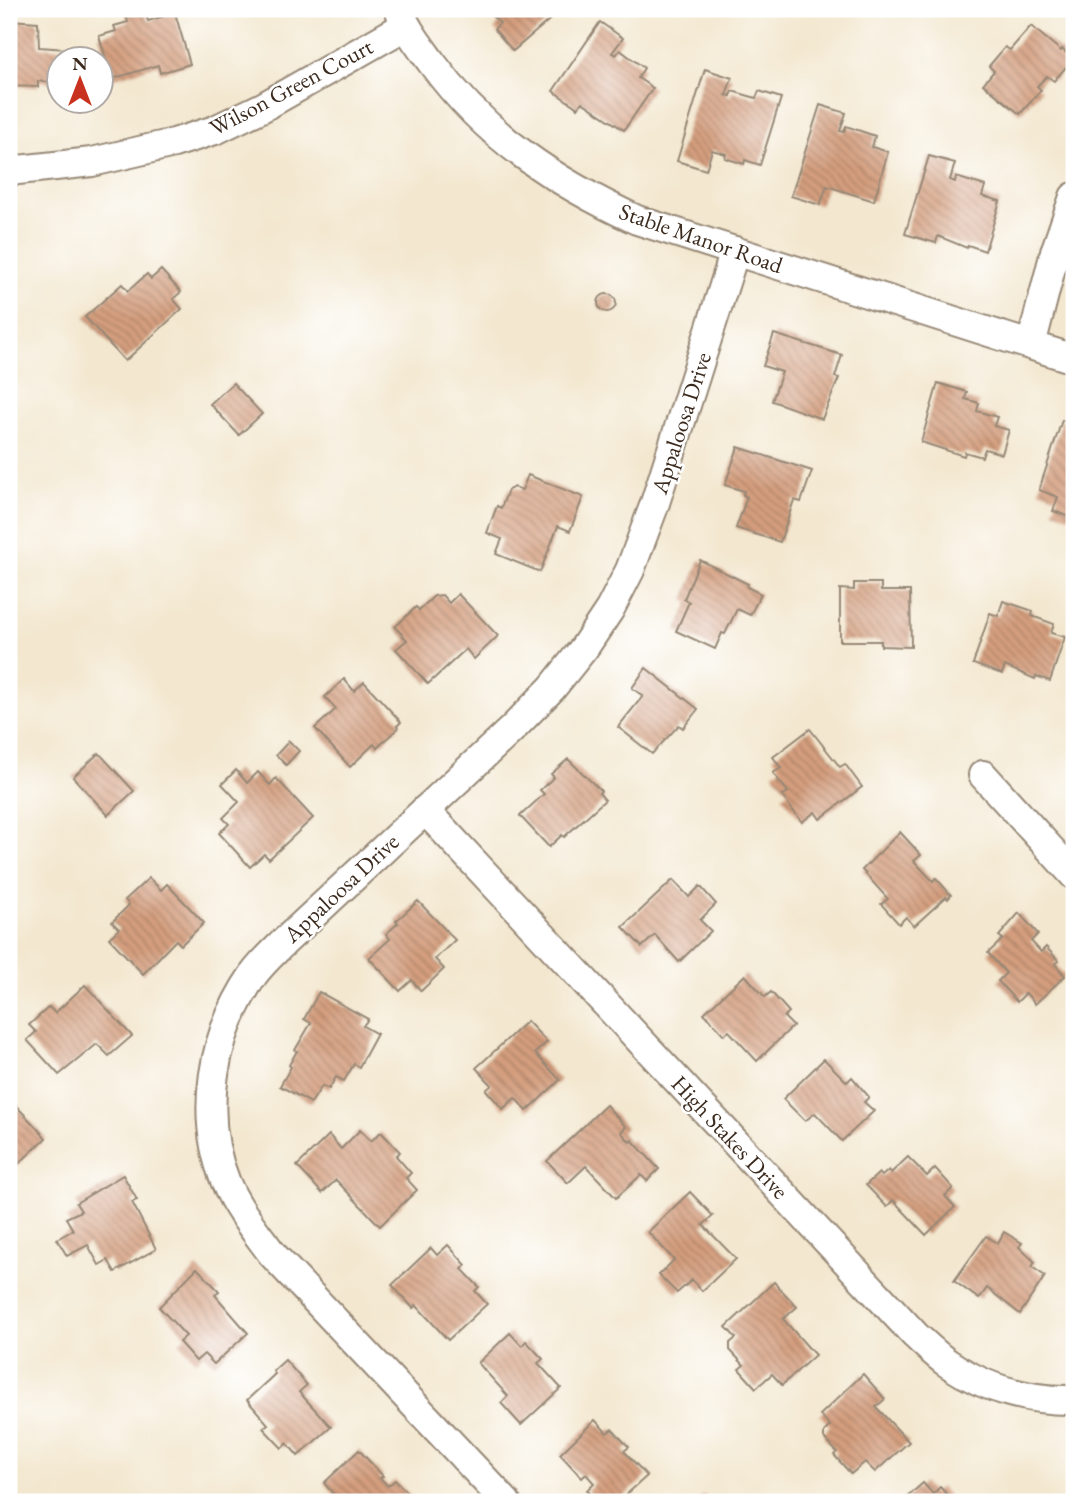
<svg xmlns="http://www.w3.org/2000/svg" width="1083" height="1511" font-family="'EB Garamond',serif">
  <defs>
    <pattern id="building-back-hatch" width="6" height="6" patternUnits="userSpaceOnUse" patternTransform="scale(1.75)"><rect width="6" height="6" fill="#d49e7e"/><path d="M-1 5l2 2M0 0l6 6M5-1l2 2" fill="none" stroke="#ad8167"/></pattern>
  </defs>
  <rect width="100%" height="100%" fill="#fff"/>
  <filter id="ink" filterUnits="userSpaceOnUse"><feTurbulence type="fractalNoise" baseFrequency=".0143" numOctaves="2"/><feDisplacementMap in="SourceGraphic" scale="14" xChannelSelector="R" yChannelSelector="G"/><feConvolveMatrix kernelMatrix="1 2 1 2 8 2 1 2 1" color-interpolation-filters="sRGB"/></filter>
  <filter id="wash" filterUnits="userSpaceOnUse"><feTurbulence type="fractalNoise" baseFrequency=".00686" numOctaves="4" result="noise"/><feDisplacementMap in="SourceGraphic" scale="28" xChannelSelector="R" yChannelSelector="G"/><feGaussianBlur stdDeviation="1.57" result="paint"/><feColorMatrix in="noise" values="0 0 0 0 0 0 0 0 0 0 0 0 0 0 0 0 0 1.4 0 .05"/><feComposite in="paint" operator="in"/></filter>
  <g filter="url(#wash)">
    <rect width="100%" height="100%" fill="#f3e7cf"/>
    <g id="blocks">
      <!-- building -->
      <g fill="url(#building-back-hatch)">
        <polygon points="124,9 144,9 148,21 175,13 190,64 160,73 158,65 112,79 99,36 116,31 114,26 128,22"/>
        <polygon points="484,9 562,9 513,51 494,29 500,23"/>
        <polygon points="9,20 38,22 39,47 67,49 66,60 60,60 60,83 38,81 38,87 9,86"/>
        <polygon points="600,22 623,38 612,53 616,55 620,50 644,68 638,78 653,88 624,130 582,102 578,108 553,91"/>
        <polygon points="1031,26 1061,51 1062,49 1073,59 1054,81 1047,76 1037,86 1041,90 1020,114 983,84 994,71 989,66 1005,47 1010,50"/>
        <polygon points="705,69 732,78 726,95 731,96 732,91 756,98 759,91 781,98 760,165 745,160 744,164 725,158 726,154 712,150 706,170 677,161"/>
        <polygon points="820,105 846,113 840,131 844,132 846,126 875,136 872,147 888,152 874,201 827,186 820,205 791,196"/>
        <polygon points="929,156 955,163 950,180 955,182 956,177 985,186 982,196 1000,201 985,251 968,245 967,248 938,236 936,243 905,234"/>
        <polygon points="161,270 181,292 173,299 182,309 125,361 85,317 122,284 128,291 147,274 151,279"/>
        <circle cx="607" cy="303" r="9"/>
        <polygon points="774,334 842,355 835,377 839,378 822,419 772,401 782,372 763,366"/>
        <polygon points="233,383 262,414 239,435 210,404"/>
        <polygon points="938,383 967,392 965,399 979,403 977,411 997,417 994,426 1009,430 1002,454 985,449 982,457 965,452 964,456 921,442"/>
        <polygon points="1062,420 1074,424 1074,518 1053,511 1058,497 1039,490"/>
        <polygon points="738,447 812,471 801,502 794,500 780,542 736,528 747,497 743,495 744,491 725,485"/>
        <polygon points="528,475 583,497 570,531 558,526 540,572 496,554 502,539 487,533 497,506 501,508 508,490 514,487 522,490"/>
        <polygon points="700,560 748,584 747,587 761,594 750,615 737,609 725,634 722,633 715,649 676,631 689,602 684,599"/>
        <polygon points="854,583 881,583 881,591 910,591 911,647 881,646 881,641 840,641 840,589 854,590"/>
        <polygon points="458,594 498,636 474,659 466,649 428,684 396,649 407,640 395,627 416,607 419,610 434,596 442,595 449,603"/>
        <polygon points="1003,601 1033,611 1032,616 1054,624 1051,633 1065,637 1050,681 1036,676 1035,679 1005,666 1002,674 973,664 990,613 998,616"/>
        <polygon points="646,668 698,709 683,728 679,725 652,754 618,727 643,696 632,688"/>
        <polygon points="344,679 354,691 364,682 401,722 397,726 398,728 377,748 374,744 350,767 315,728 336,709 325,697"/>
        <polygon points="810,729 840,767 845,764 862,787 820,819 815,812 802,822 782,796 788,792 773,773 781,768 773,757"/>
        <polygon points="289,741 299,751 286,765 276,755"/>
        <polygon points="99,753 134,791 108,815 73,777"/>
        <polygon points="568,759 601,791 599,793 605,800 564,837 562,835 549,847 520,816 544,794 540,790 554,777 551,774"/>
        <polygon points="236,770 247,783 258,772 270,785 276,778 313,818 269,859 264,854 250,867 219,833 229,824 223,818 239,802 222,784"/>
        <polygon points="900,832 921,855 914,861 933,881 936,878 951,895 948,899 946,897 914,926 906,917 899,924 881,904 888,899 862,870"/>
        <polygon points="149,878 161,890 167,884 204,923 181,945 176,940 143,974 109,938 119,929 112,922 129,905 125,900"/>
        <polygon points="673,880 689,897 700,886 716,904 700,920 711,931 679,962 655,935 642,947 623,927"/>
        <polygon points="418,901 455,940 435,959 444,969 421,991 412,980 400,991 369,958 390,939 386,934 398,923 396,921"/>
        <polygon points="1019,913 1038,934 1031,941 1041,952 1046,947 1059,961 1055,964 1065,976 1035,1004 1026,993 1017,1002 998,981 1006,973 988,953 1003,939 999,936"/>
        <polygon points="745,975 765,997 771,992 789,1012 784,1017 793,1026 757,1061 729,1031 724,1035 704,1013"/>
        <polygon points="85,985 132,1036 109,1056 97,1044 59,1075 27,1040 36,1032 29,1025 49,1007 55,1013"/>
        <polygon points="319,992 368,1019 363,1026 377,1034 359,1067 354,1064 344,1081 336,1077 329,1089 322,1086 311,1103 280,1086 291,1067 289,1065 297,1051 295,1050 311,1023 304,1019"/>
        <polygon points="527,1021 547,1042 535,1053 560,1080 527,1111 515,1098 503,1109 486,1090 492,1085 476,1068"/>
        <polygon points="824,1059 847,1082 852,1077 869,1097 864,1102 874,1111 842,1141 815,1113 805,1121 783,1099"/>
        <polygon points="9,1098 46,1138 9,1173"/>
        <polygon points="606,1105 626,1127 621,1132 630,1142 632,1140 659,1169 647,1181 641,1175 616,1198 586,1166 568,1183 547,1161"/>
        <polygon points="360,1130 371,1141 381,1132 400,1152 396,1156 411,1173 406,1178 417,1190 380,1226 336,1180 322,1193 297,1166 329,1135 341,1149"/>
        <polygon points="908,1157 927,1176 935,1168 953,1188 945,1196 955,1207 926,1235 893,1200 887,1207 866,1185 879,1173 882,1176 889,1170 891,1173"/>
        <polygon points="123,1175 137,1200 132,1202 156,1249 115,1272 108,1260 99,1265 88,1245 67,1256 57,1239 73,1230 66,1218 81,1211 76,1203"/>
        <polygon points="690,1192 713,1216 703,1225 736,1259 702,1291 692,1280 677,1293 659,1275 674,1260 648,1232"/>
        <polygon points="1004,1232 1022,1243 1019,1247 1035,1262 1032,1267 1045,1276 1020,1314 987,1288 979,1299 954,1281 986,1236 998,1243"/>
        <polygon points="448,1245 466,1265 462,1269 479,1287 475,1291 487,1304 448,1340 416,1305 413,1308 392,1285 431,1248 437,1255"/>
        <polygon points="197,1268 219,1291 215,1295 248,1333 214,1364 204,1354 196,1361 179,1342 186,1336 159,1307"/>
        <polygon points="774,1282 797,1307 783,1319 815,1355 782,1385 772,1374 756,1388 739,1369 744,1365 730,1350 730,1343 736,1338 726,1327"/>
        <polygon points="510,1333 522,1346 526,1341 543,1359 538,1363 561,1388 521,1425 501,1403 508,1396 478,1363"/>
        <polygon points="285,1360 307,1385 299,1392 331,1427 298,1456 287,1443 282,1448 263,1428 268,1424 247,1400 275,1374 273,1371"/>
        <polygon points="863,1374 885,1399 876,1407 909,1442 875,1472 865,1462 851,1474 834,1455 837,1452 824,1438 824,1432 830,1426 820,1415"/>
        <polygon points="595,1420 607,1433 612,1429 629,1447 624,1451 647,1476 618,1502 598,1502 587,1490 594,1483 586,1474 582,1478 560,1454"/>
        <polygon points="359,1450 383,1476 380,1478 388,1486 395,1480 417,1502 332,1502 330,1500 335,1496 324,1483"/>
        <polygon points="923,1483 933,1494 940,1487 954,1502 907,1502 905,1499"/>
        <polygon points="704,1495 711,1502 696,1502"/>
      </g>
    </g>
  </g>
  <g filter="url(#ink)">
    <use href="#blocks" fill-opacity="0" stroke="#978876" stroke-width="2"/>
    <g fill="none" stroke-linecap="round" stroke-linejoin="round">
      <!-- minor casing -->
      <g stroke="#978876" stroke-width="32">
        <g id="minor">
          <path d="M399,9C406,29 419,45 432,63C486,137 555,182 637,220L1074,359"/>
          <polyline points="9,171 92,162 174,143 215,130 263,107 405,26"/>
          <polyline points="1031,345 1055,252 1074,197"/>
          <polyline points="983,775 1074,875"/>
          <path d="M425,810L915,1335C926,1345 937,1356 949,1364C986,1389 1030,1401 1074,1400"/>
          <path d="M506,1502L273,1255C256,1232 237,1209 226,1183C198,1115 212,1034 254,974C262,963 273,953 283,943L512,729L552,688L584,648L610,609L630,570L654,506L735,251"/>
        </g>
      </g>
      <!-- minor -->
      <use href="#minor" stroke="#fff" stroke-width="28"/>
    </g>
  </g>
  <g text-anchor="middle" stroke-width="5" stroke-linejoin="round" paint-order="stroke">
    <!-- street labels -->
    <g font-size="23" fill="#3b2a1e" stroke="#fff">
      <text transform="translate(291 87) rotate(-28)" y="8">Wilson Green Court</text>
      <text transform="translate(701 238) rotate(19)" y="8">Stable Manor Road</text>
      <text transform="translate(681 423) rotate(-72)" y="8">Appaloosa Drive</text>
      <text transform="translate(341 888) rotate(-43)" y="8">Appaloosa Drive</text>
      <text transform="translate(730 1137) rotate(47)" y="8">High Stakes Drive</text>
    </g>
  </g>
  <!-- margin -->
  <rect width="1083" height="1511" fill="none" stroke="#fff" stroke-width="35"/>
  <!-- north arrow -->
  <g transform="translate(80 80)"><circle r="33" fill="#ffffff" stroke="#b1aaa5" stroke-width="2"/>
  <path d="M0-5L12 26L0 18L-12 26Z" fill="#c8321e"/>
  <text y="-10" font-size="19" font-weight="bold" text-anchor="middle" fill="#3b2a1e">N</text>
  </g>
</svg>
